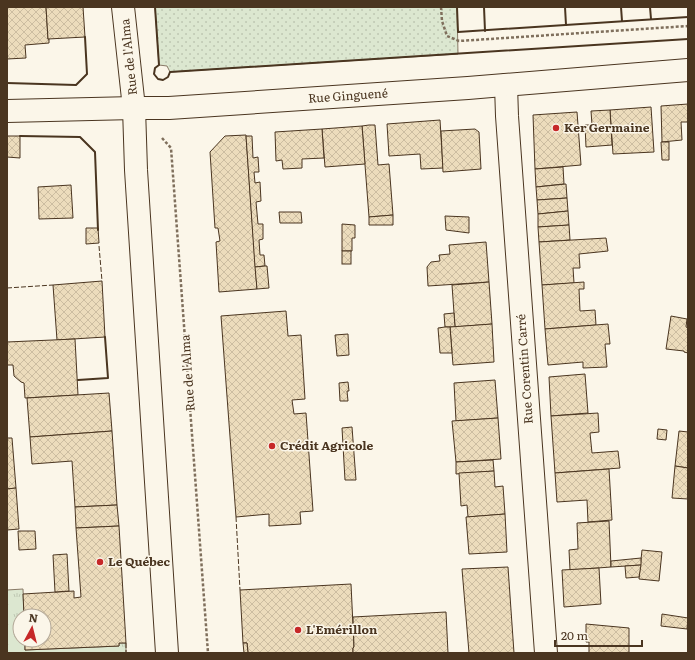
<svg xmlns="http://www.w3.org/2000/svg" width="695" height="660" font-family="Literata,serif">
  <defs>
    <pattern id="grass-dots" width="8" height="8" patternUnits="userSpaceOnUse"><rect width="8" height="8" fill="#dce7d0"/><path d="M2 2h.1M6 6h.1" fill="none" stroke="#bec7b2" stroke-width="1.8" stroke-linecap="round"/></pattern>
    <pattern id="park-tufts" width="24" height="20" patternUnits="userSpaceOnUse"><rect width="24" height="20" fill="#dce7d0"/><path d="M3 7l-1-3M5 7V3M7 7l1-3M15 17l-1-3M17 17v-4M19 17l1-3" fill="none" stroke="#bec7b2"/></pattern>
    <pattern id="building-cross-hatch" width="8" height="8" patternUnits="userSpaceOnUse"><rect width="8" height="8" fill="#ecdcbc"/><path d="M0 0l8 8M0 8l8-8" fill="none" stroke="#ccbda1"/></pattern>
  </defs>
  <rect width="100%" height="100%" fill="#fbf6e9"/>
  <!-- grass -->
  <polygon fill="url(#grass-dots)" stroke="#887966" points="155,7 457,7 458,54 170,72 167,66 159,65"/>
  <!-- park -->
  <polygon fill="url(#park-tufts)" stroke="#887966" points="23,589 24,616 20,616 20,640 25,640 25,650 119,646 119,643 126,643 126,653 7,653 7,590"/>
  <!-- building -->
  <g fill="url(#building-cross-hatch)" stroke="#4a3520">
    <polygon points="7,7 46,7 48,39 49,39 49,43 25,45 26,58 7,59"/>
    <polygon points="46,7 83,7 85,37 48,39"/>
    <polygon points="688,104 688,122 681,122 682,140 662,142 661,106"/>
    <polygon points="651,107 654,152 613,154 610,110"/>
    <polygon points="610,110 612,145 586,147 585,125 592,125 591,111"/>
    <polygon points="577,112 581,165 535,169 533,115"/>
    <polygon points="440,120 443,168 421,169 420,154 389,156 387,124"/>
    <polygon points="369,125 375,125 378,165 389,164 393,215 369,217 362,126"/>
    <polygon points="362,126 365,164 325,167 322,129"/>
    <polygon points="322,129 324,158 302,159 302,168 283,169 282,160 276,161 275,132"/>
    <polygon points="475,129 479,132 481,169 443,172 441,131"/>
    <polygon points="246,135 257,289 219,292 216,242 220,241 218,228 215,228 210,152 225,136"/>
    <polygon points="7,136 20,136 20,158 7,157"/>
    <polygon points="246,136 252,136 253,158 258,157 259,172 254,172 255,183 260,182 261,201 256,202 258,224 263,224 263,239 259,240 260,255 264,255 265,266 255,267"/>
    <polygon points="661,142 669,142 669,160 662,160"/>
    <polygon points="563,167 564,184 536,187 535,169"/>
    <polygon points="566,184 567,198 537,200 536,187"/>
    <polygon points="71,185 73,218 39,219 38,187"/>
    <polygon points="567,198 568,211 538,214 537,200"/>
    <polygon points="568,211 569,225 538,227 538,214"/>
    <polygon points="279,212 301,212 302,223 280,223"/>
    <polygon points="393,215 393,225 369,225 369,217"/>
    <polygon points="445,216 469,217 469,233 446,230"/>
    <polygon points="342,224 355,225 355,238 352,238 352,251 342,251"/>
    <polygon points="569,225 570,240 539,242 538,227"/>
    <polygon points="86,228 98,228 99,243 86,244"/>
    <polygon points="606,238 608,251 579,254 580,268 573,268 574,283 542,285 539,242"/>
    <polygon points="486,242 489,282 428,286 427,267 431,262 440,261 439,255 450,254 449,245"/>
    <rect x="342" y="251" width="9" height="13"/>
    <polygon points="265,266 267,266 269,288 257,289 255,267"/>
    <polygon points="102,281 105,337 57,340 53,285"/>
    <polygon points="489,282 492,324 455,327 452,285"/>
    <polygon points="584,282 584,289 579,289 580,311 595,310 596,325 545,329 542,285"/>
    <polygon points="286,311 288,336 301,335 305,399 292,400 294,414 306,413 313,511 300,512 301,524 269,526 269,514 236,517 221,316"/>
    <polygon points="454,313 455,327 445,327 444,314"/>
    <polygon points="671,316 687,319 686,327 688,328 688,353 684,352 684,351 666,349"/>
    <polygon points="492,324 494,362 453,365 450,327"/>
    <polygon points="608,324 610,344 605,344 607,367 583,368 583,362 548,365 545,329"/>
    <polygon points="445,327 450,327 452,353 440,353 438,328"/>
    <polygon points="348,334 349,355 337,356 335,335"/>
    <polygon points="75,339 78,395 25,398 24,383 21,382 14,376 13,365 7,365 7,342"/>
    <polygon points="585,374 588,413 551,416 549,377"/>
    <polygon points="495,380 498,418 456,421 454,383"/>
    <polygon points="348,382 349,391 347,391 348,401 340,401 339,383"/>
    <polygon points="109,393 112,431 30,437 27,398"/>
    <polygon points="598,413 599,432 590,433 592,453 618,451 620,468 555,473 551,416"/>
    <polygon points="498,418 501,459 456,462 452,421"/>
    <polygon points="352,427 356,480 345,480 342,428"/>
    <polygon points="658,429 667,430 666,440 657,439"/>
    <polygon points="112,431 117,505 75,507 72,461 32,464 30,437"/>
    <polygon points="679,431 688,432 688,468 675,466"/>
    <polygon points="7,438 12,438 16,488 7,489"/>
    <polygon points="493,460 494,471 456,474 456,462"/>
    <polygon points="675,466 688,468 688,499 672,498"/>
    <polygon points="609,469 612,520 588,522 587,500 557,502 555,473"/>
    <polygon points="494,471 495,487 503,486 505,514 468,517 467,505 461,506 459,473"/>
    <polygon points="16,488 19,529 7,530 7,489"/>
    <polygon points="117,505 119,526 76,528 75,507"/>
    <polygon points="505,514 507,552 469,554 466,517"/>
    <polygon points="609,521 611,567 570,570 569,550 578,549 577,523"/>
    <polygon points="119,526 126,643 119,643 119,646 25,650 25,640 44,640 44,616 24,616 23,594 74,591 74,598 81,597 76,528"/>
    <polygon points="18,531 35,531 36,549 19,550"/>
    <polygon points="642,550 662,552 659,581 639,579"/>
    <polygon points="67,554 69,591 55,592 53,555"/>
    <polygon points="641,558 641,565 611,567 611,561"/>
    <polygon points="641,565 639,577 626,578 625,566"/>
    <polygon points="508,567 514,653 469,653 462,569"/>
    <polygon points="599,568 601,604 564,607 562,570"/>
    <polygon points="351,584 354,647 353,648 353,653 248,653 247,643 243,643 240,590"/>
    <polygon points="446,612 448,653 353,653 353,648 354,647 353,617"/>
    <polygon points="662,614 688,618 687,629 661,626"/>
    <polygon points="586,624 629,628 629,653 589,653 589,642 586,642"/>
    <polygon points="243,643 247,643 248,653 244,653"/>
  </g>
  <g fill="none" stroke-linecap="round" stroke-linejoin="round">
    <!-- minor casing -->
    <g stroke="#4a3520" stroke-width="24">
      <g id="minor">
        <polyline points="506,85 507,116 546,653"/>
        <polyline points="7,111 134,108 169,108 468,88 688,70"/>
      </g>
    </g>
    <!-- major casing -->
    <g stroke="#4a3520" stroke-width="24">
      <polyline id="major" points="123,7 134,108 136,170 167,653"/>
    </g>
    <!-- path -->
    <g stroke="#7f6f5c" stroke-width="2.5" stroke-dasharray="3 2" stroke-linecap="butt">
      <polyline points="441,7 442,21 447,36 459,41 688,26"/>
      <polyline points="162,138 171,148 208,653"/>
    </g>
    <!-- minor -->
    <use href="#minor" stroke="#fbf6e9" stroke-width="22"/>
    <!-- major -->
    <use href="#major" stroke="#fbf6e9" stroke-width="22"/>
    <!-- fence -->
    <g stroke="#4a3520" stroke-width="1" stroke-dasharray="5 2" stroke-linecap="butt">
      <polyline points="99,246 102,281"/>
      <polyline points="7,288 53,285"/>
      <polyline points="236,517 240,590"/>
      <polyline points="126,643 126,653"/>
    </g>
    <!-- wall -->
    <g stroke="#4a3520" stroke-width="2">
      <polyline points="155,7 159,65 155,68 154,74 158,79 163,80 168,77 170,72 688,39"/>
      <polyline points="457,7 458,32 688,17"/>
      <polyline points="484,7 485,31"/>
      <polyline points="565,7 566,25"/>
      <polyline points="621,7 622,21"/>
      <polyline points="650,7 651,19"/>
      <polyline points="7,83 76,85 87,74 85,37"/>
      <polyline points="20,136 80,137 95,152 98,230"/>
      <polyline points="78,380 108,378 105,337"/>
    </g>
  </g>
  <!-- markers -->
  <g fill="#c62828" stroke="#fbf6e9" stroke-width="1.5">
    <circle cx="556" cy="128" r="4"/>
    <circle cx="272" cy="446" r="4"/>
    <circle cx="100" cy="562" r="4"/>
    <circle cx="298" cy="630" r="4"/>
  </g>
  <g text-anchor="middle" stroke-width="3" stroke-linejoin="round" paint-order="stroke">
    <!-- street labels -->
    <g font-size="12" fill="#4a3520" stroke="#fbf6e9">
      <text transform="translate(129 57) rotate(-96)" y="4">Rue de l'Alma</text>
      <text transform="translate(348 96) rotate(-4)" y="4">Rue Ginguené</text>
      <text transform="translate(525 369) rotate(-94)" y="4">Rue Corentin Carré</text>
      <text transform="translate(188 373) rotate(-94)" y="4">Rue de l'Alma</text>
    </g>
    <!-- poi labels -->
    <g font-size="12" font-weight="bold" fill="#4a3520" stroke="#fbf6e9" text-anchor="start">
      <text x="564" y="132">Ker Germaine</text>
      <text x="280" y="450">Crédit Agricole</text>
      <text x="108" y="566">Le Québec</text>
      <text x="306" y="634">L'Emérillon</text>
    </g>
  </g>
  <!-- border -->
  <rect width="695" height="660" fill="none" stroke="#4a3520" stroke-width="16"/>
  <!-- north arrow -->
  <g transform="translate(32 628) rotate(7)"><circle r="19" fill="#fbf6e9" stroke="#b4a999"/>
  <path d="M0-3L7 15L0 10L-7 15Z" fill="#c62828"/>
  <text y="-6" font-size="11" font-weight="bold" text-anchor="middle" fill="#4a3520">N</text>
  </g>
  <!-- scale -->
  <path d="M555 640v6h87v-6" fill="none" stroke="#4a3520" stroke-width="2"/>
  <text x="561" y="640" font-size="12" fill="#4a3520" stroke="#fbf6e9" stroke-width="3" paint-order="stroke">20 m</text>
</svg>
